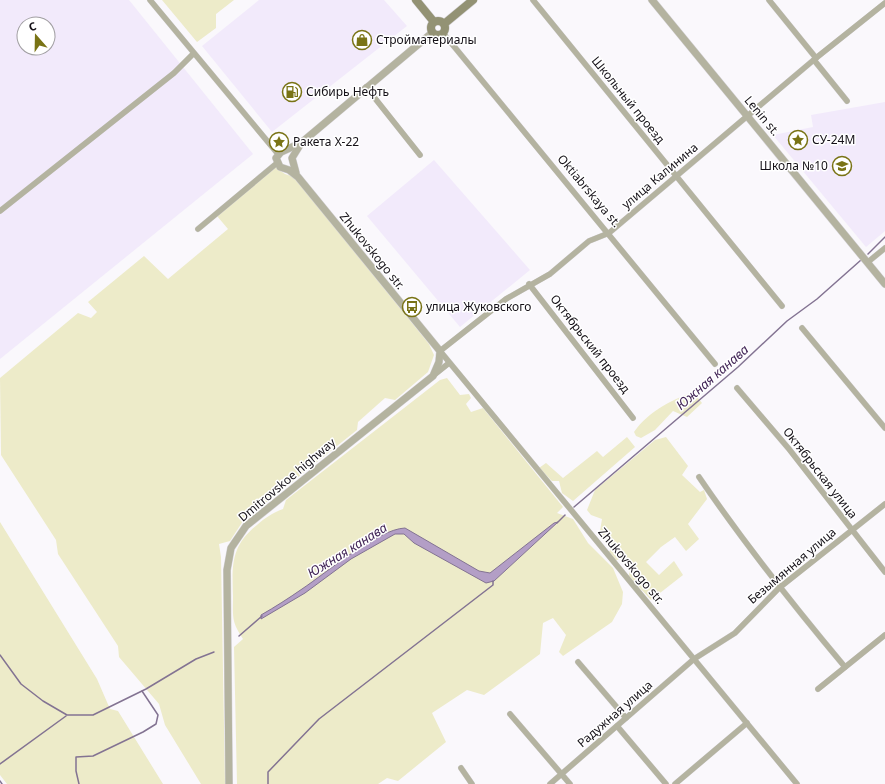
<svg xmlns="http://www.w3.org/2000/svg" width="885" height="784" font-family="'Noto Sans',sans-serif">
  <rect width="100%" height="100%" fill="#faf8fc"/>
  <!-- built -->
  <g fill="#f2eafb" fill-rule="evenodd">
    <path d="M0,0H129L253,154L0,359ZM24,24H48V48H24Z"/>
    <polygon points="259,0 384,0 407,26 272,132 202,46"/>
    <polygon points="885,102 885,231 866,247 773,135 813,127 811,115"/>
    <polygon points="434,160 530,270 460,327 367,216"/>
  </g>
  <!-- green -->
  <g fill="#edebc9">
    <polygon points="162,0 234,0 216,14 216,28 197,42"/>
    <polygon points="275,167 285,174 294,177 429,344 434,355 428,372 395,400 385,398 358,422 357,430 243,521 230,541 219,544 221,557 225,784 201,784 165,725 159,704 119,657 118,646 58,554 56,540 1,455 0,378 78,313 91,318 97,312 88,302 144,256 168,279 228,229 217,216"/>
    <path d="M447,378L460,395L469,394L471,398L466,404L471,412L483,408L563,507L557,513L573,519L588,543L613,568L623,592L622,604L612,622L563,656L559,652L566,635L553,618L543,623L540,654L484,695L467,690L432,713L446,742L398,781L387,778L378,784H237L234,647L243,639C231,621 233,617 233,596C232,564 231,546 257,525C265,518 272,513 283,509L286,500L440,380Z"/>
    <path d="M693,392L702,403L687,417L673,411L655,430L641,438L636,436L634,432C649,411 670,401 693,392Z"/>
    <polygon points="627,437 635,447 573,501 562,493 559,481 552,481 539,468 546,463 563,478 597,451 603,457"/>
    <polygon points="666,437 688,466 682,475 700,492 704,490 707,499 688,524 699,539 686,551 675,537 661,547 646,562 659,575 674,561 683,575 651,600 629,576 630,566 622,557 614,562 607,553 613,548 600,531 602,519 591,515 587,510 595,490 655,440"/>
    <polygon points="0,522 97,679 110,709 118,711 163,784 7,784 0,775"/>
  </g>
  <!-- water -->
  <path fill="#b39ec6" stroke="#837392" d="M558,522L494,581L486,583L414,543L404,534H395L351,559L305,593L261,619V615C275,607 289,598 302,589C326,573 378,529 405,528L479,571L490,573L554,523Z"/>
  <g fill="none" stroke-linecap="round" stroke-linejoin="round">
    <!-- stream -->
    <g stroke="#837392" stroke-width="1.5">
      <polyline points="868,254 885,237"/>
      <polyline points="574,507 738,367 787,321 817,299 861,260"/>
      <polyline points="557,523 565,515"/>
      <polyline points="239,636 262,616"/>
      <polyline points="0,655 21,684 43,701 67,715 93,715 146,689 196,659 214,652"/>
      <polyline points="0,764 66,716"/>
      <polyline points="0,781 2,784"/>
      <polyline points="79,784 76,771 76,757 93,756 143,732 156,724 158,715 142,691"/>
      <polyline points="268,784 268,772 319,719 493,585 493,581"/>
    </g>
    <!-- minor casing -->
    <g stroke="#d5d3d7" stroke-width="6">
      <g id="minor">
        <polyline points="150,0 278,154"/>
        <polyline points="533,0 782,306"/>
        <polyline points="769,0 816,58"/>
        <polyline points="443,33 715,364"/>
        <polyline points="814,60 847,101"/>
        <polyline points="366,87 420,155"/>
        <polyline points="0,211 174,73 193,54"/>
        <polyline points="198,229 277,163"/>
        <polyline points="868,262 885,248"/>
        <polyline points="529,284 633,418"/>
        <polyline points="802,328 885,428"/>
        <polyline points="434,375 449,363"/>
        <polyline points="737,388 789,449 885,572"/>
        <path d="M699,477C744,543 793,605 845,667"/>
        <polyline points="578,662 626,718"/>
        <polyline points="818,689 885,635"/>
        <polyline points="510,714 570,784"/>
        <polyline points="617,726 666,784"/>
        <polyline points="461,768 472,784"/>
        <polyline points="550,784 694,659 735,633 779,588 885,504"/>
        <polyline points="675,784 747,723"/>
        <polyline points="797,784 440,351 506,299 550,274 589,241 609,233 816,58 885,3"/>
      </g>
    </g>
    <!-- tertiary casing -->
    <g stroke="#d5d3d7" stroke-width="8">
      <g id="tertiary">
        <polyline points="652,0 885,284"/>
        <polyline points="296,173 292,158 300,145"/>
        <polyline points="229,784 227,570 231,548 246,526 433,376 439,362 440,351 298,177 289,170 280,167 276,158 281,152 301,143 433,32"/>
      </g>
    </g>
    <!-- secondary casing -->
    <g stroke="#d5d3d7" stroke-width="9">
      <g id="secondary">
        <polyline points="416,0 434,22"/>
        <circle cx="438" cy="28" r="7"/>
        <polyline points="444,24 473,0"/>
      </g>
    </g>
    <!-- minor -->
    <use href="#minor" stroke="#b4b3a0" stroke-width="5.5"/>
    <!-- tertiary -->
    <use href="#tertiary" stroke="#b4b3a0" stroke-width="7"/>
    <!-- secondary -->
    <use href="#secondary" stroke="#939274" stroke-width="8"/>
  </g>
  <!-- icons -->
  <defs>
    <g id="shop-ring" transform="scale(1)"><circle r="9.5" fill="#fff" stroke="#797315" stroke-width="1.5"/><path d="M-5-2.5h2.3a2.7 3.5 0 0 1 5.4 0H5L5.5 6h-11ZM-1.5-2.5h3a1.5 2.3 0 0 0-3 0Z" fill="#797315"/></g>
    <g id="fuel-ring" transform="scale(1)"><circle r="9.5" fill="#fff" stroke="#797315" stroke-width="1.5"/><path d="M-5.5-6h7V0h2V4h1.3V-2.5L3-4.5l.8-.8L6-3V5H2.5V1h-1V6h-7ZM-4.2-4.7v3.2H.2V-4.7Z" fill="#797315"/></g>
    <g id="sight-ring" transform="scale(1)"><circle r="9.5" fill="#fff" stroke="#797315" stroke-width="1.5"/><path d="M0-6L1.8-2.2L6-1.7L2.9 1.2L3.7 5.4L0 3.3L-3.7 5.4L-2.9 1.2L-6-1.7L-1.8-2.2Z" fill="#797315"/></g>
    <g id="school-ring" transform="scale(1)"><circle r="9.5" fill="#fff" stroke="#797315" stroke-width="1.5"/><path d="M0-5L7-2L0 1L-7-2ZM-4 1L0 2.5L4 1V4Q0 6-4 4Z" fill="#797315"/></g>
    <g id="bus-ring" transform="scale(1)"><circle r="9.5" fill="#fff" stroke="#797315" stroke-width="1.5"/><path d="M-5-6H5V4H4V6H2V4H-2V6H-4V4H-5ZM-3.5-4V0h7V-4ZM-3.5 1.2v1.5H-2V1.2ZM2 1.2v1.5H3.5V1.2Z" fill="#797315"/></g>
  </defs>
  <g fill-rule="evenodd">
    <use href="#shop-ring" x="362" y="40"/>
    <use href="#fuel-ring" x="292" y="92"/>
    <use href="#sight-ring" x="798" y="140"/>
    <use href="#sight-ring" x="279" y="142"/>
    <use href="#school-ring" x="842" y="166"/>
    <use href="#bus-ring" x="412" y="307"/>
  </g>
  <g text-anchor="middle" stroke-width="3" stroke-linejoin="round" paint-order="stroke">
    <!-- poi labels -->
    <g font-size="12" fill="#141017" stroke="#fff" text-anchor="start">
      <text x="376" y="44">Стройматериалы</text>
      <text x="306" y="96">Сибирь Нефть</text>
      <text x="812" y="144">СУ-24М</text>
      <text x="293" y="146">Ракета Х-22</text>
      <text x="828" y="170" text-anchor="end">Школа №10</text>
      <text x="426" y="311">улица Жуковского</text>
    </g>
    <!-- street labels -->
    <g font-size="12" fill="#141017" stroke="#fff">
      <text transform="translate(628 100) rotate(51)" y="4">Школьный проезд</text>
      <text transform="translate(762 116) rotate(50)" y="4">Lenin st.</text>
      <text transform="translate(660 176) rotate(-40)" y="4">улица Калинина</text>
      <text transform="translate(589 191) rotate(50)" y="4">Oktiabrskaya st.</text>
      <text transform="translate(372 251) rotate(51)" y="4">Zhukovskogo str.</text>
      <text transform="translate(590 344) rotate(52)" y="4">Октябрьский проезд</text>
      <text transform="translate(820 473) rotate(52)" y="4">Октябрьская улица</text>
      <text transform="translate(287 480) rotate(-40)" y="4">Dmitrovskoe highway</text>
      <text transform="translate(631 566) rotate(50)" y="4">Zhukovskogo str.</text>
      <text transform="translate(792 566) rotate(-40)" y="4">Безымянная улица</text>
      <text transform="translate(615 714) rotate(-41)" y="4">Радужная улица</text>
    </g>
    <!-- water labels -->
    <g font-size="13" font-style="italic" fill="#412456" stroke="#fff">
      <text transform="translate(712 377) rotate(-41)" y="5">Южная канава</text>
      <text transform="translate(347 550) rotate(-32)" y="5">Южная канава</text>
    </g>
  </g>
  <!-- north arrow -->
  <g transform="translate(36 36) rotate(340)"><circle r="19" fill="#ffffff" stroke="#a19fa2"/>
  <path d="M0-3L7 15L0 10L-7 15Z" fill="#797315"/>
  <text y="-6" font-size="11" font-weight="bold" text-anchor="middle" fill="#141017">С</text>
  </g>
</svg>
